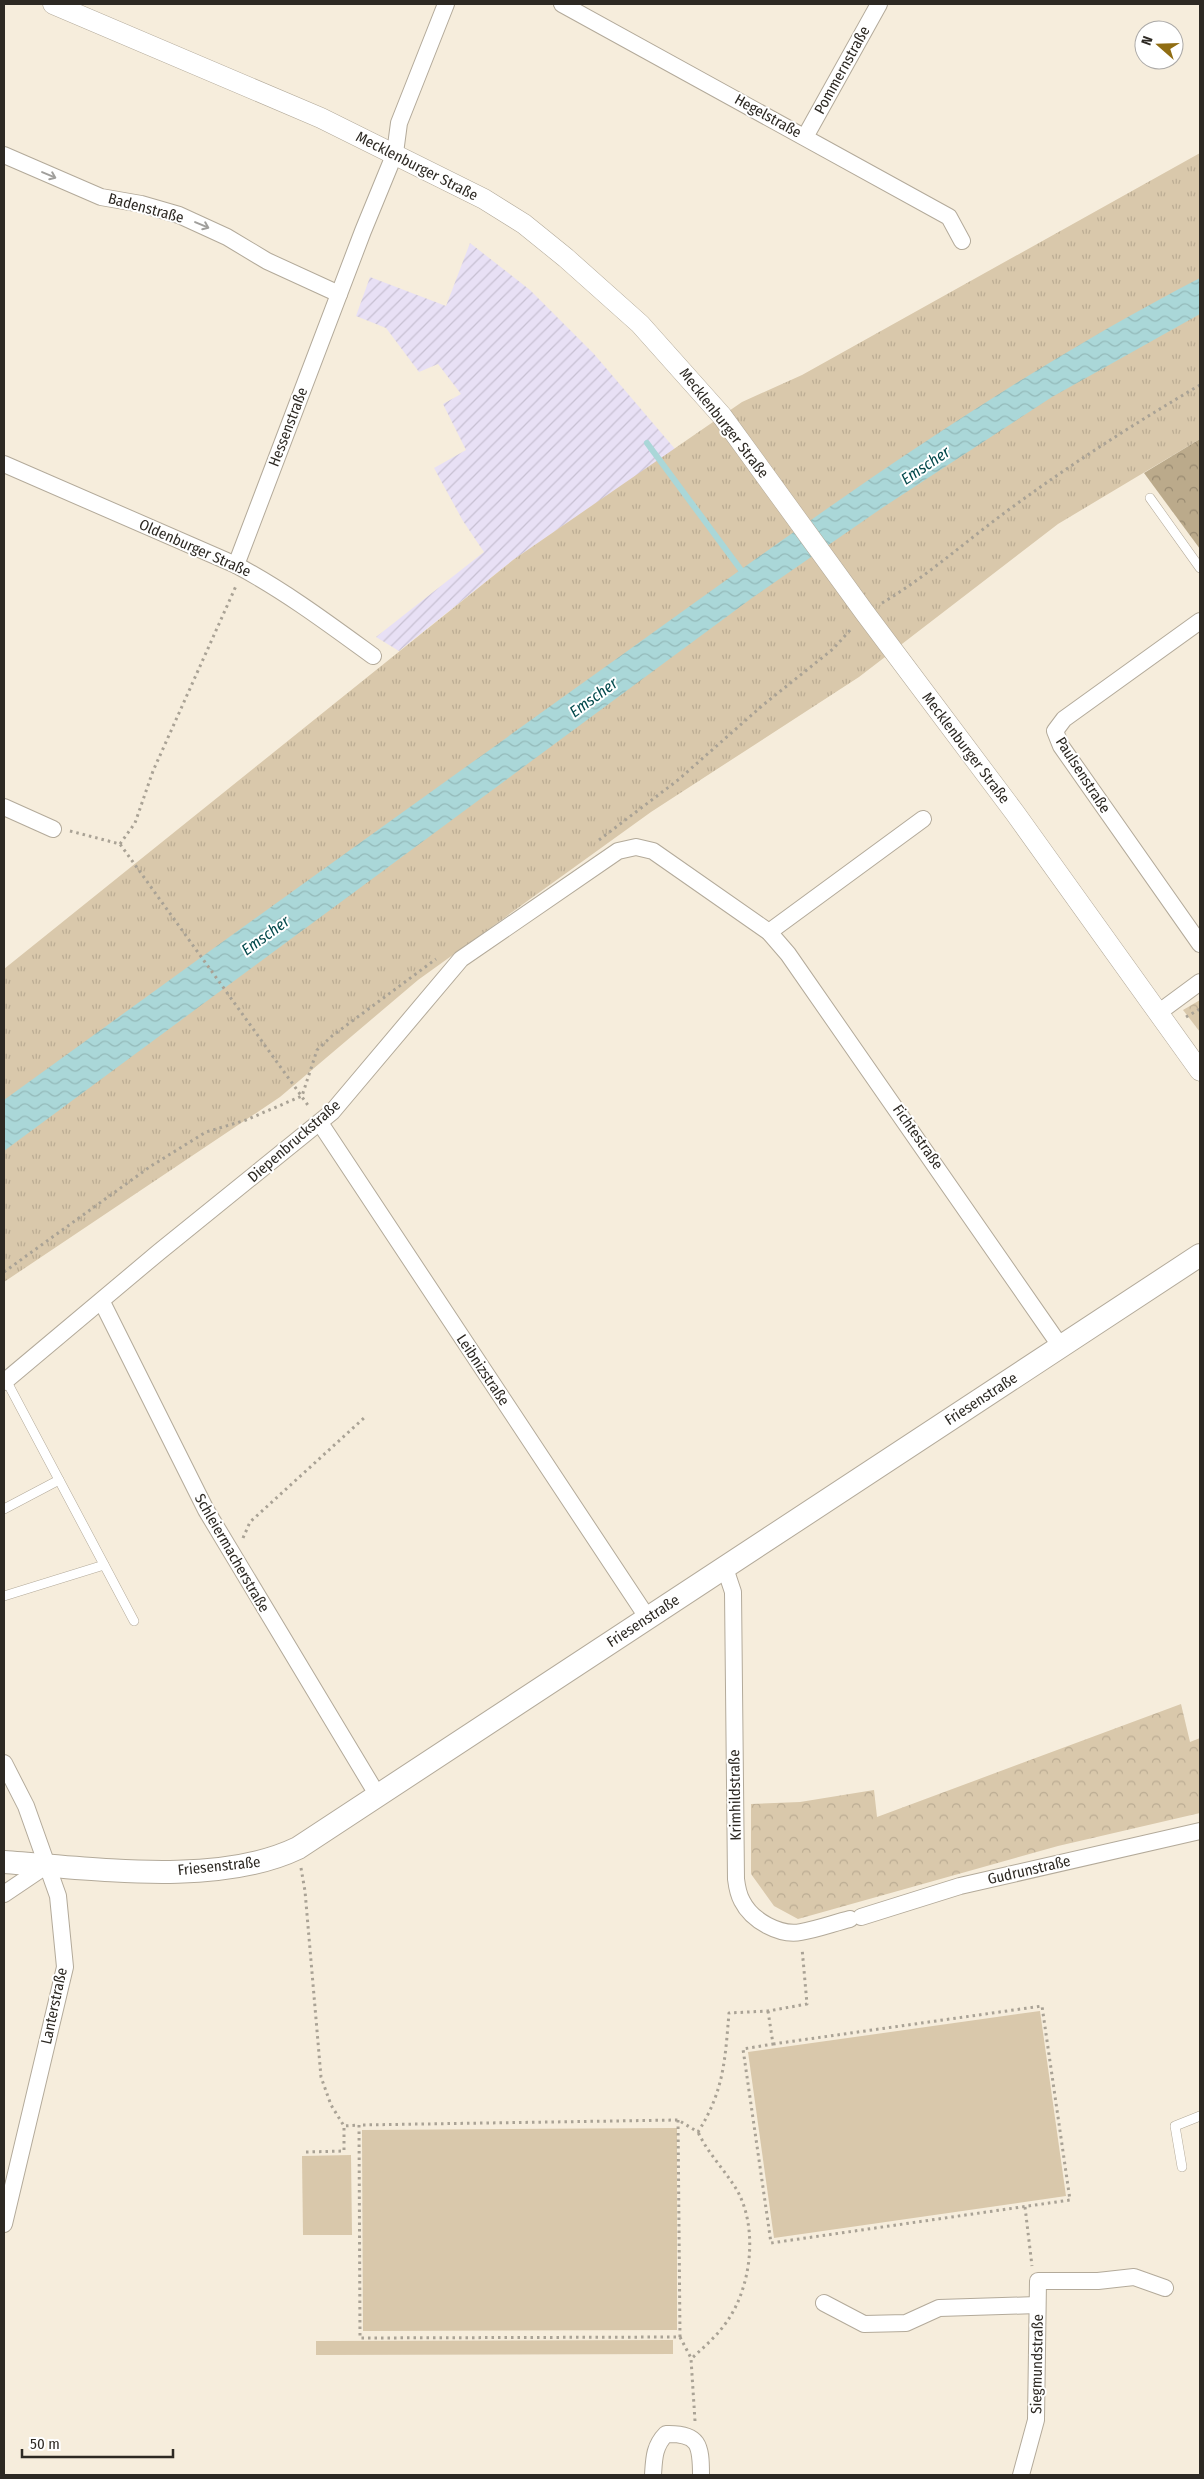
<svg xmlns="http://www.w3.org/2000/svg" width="1204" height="2479" font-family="'Fira Sans Condensed',sans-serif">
  <defs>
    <pattern id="industrial-furrows" width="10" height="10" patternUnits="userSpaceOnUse" patternTransform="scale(1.25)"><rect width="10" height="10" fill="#e8e0f5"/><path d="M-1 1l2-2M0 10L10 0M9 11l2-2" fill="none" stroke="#c7c0d2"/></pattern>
    <pattern id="grass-tufts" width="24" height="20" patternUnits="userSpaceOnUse" patternTransform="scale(1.25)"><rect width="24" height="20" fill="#d9c8ab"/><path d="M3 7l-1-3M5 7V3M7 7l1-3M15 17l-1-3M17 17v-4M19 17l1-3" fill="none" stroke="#bbac93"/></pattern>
    <pattern id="forest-crowns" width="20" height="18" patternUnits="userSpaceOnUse" patternTransform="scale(1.25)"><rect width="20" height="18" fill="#bbaa8b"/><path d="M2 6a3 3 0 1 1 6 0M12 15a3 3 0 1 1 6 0" fill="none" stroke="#988a71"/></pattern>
    <pattern id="park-crowns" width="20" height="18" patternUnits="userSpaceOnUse" patternTransform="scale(1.25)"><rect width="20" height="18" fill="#d9c8ab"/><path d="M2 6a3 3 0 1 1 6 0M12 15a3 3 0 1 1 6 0" fill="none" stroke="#bbac93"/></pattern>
    <pattern id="water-waves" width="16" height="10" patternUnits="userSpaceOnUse" patternTransform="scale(1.25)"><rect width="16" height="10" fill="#aad7d8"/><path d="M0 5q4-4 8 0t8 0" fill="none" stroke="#93b9b9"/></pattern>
  </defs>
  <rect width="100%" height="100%" fill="#f6eddc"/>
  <!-- industrial -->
  <polygon fill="url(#industrial-furrows)" points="470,243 530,290 594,354 675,449 513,560 399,651 376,637 484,552 463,521 434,468 466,450 443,404 461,394 438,364 419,372 386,328 356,316 370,277 446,306"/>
  <!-- grass -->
  <polygon fill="url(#grass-tufts)" points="1200,153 1200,439 1058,524 859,677 651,812 418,980 280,1097 4,1282 4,969 513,560 742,402 802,375"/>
  <!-- forest -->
  <polygon fill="url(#forest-crowns)" points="1200,439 1200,549 1144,473"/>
  <!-- park -->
  <g fill="url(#park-crowns)">
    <polygon points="1200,1000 1200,1032 1183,1010"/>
    <polygon points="1181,1704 1190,1742 1200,1738 1200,1813 1058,1846 798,1919 774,1906 751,1874 751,1804 800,1802 874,1790 877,1817"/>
  </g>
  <!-- pitch -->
  <g fill="#d9c8ab">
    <polygon points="1040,2011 1066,2196 774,2238 748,2052"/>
    <polygon points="677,2128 677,2330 363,2331 362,2130"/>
    <polygon points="351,2155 352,2235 303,2235 302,2156"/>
    <polygon points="673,2340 673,2354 316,2355 316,2341"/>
  </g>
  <!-- water -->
  <path fill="url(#water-waves)" d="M1200,278V314L1052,397L882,508L752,598L4,1151V1100C211,950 418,801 626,652C811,519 997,383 1200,278Z"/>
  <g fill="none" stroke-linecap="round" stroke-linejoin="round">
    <!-- stream -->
    <polyline stroke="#aad7d8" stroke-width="6" points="647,443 741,570"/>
    <!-- service casing -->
    <g stroke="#b3aa9a" stroke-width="10">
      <g id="service">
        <polyline points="1150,498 1200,568"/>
        <polyline points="6,1380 134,1621"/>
        <polyline points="4,1509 59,1480"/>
        <polyline points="4,1596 104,1565"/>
        <polyline points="1182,2167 1175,2126 1200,2116"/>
      </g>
    </g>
    <!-- minor casing -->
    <g stroke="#b3aa9a" stroke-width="18">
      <g id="minor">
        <polyline points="562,4 949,217 962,241"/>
        <polyline points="805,137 879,4"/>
        <polyline points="4,155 101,197 141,204 179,215 227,237 267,261 339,294"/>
        <path d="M4,464L236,565C285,591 329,624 373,656"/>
        <polyline points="236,565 363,231 395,153 399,123 446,4"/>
        <polyline points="1200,621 1064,719 1055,731 1061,746 1200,944"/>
        <polyline points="4,807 53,829"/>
        <polyline points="769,932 923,819"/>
        <polyline points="1158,1013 1200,982"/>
        <polyline points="320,1123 647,1617"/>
        <polyline points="102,1302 206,1510 378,1796"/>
        <polyline points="4,1382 159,1252 332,1112 461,959 618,851 636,847 653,851 769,932 788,954 1061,1347"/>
        <path d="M725,1568L733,1592L736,1879C737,1887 738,1894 742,1901C752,1921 780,1936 801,1932C818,1929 834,1923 850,1919"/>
        <polyline points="4,1763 26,1806 58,1896 65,1967 4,2224"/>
        <polyline points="4,1894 47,1865"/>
        <polyline points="861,1917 960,1886 1200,1831"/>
        <polyline points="824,2303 864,2324 906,2323 939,2308 1037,2305"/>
        <path d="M653,2475C654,2459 654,2446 666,2434C699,2433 701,2445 701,2475"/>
        <polyline points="1021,2475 1036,2420 1038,2281 1098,2281 1134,2277 1165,2288"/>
      </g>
    </g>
    <!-- tertiary casing -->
    <g stroke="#b3aa9a" stroke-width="21">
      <polyline id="tertiary" points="53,4 321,118 484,199 524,224 566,258 640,324 722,416 865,613 1015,813 1200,1071"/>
    </g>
    <!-- secondary casing -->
    <g stroke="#b3aa9a" stroke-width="24">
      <path id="secondary" d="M4,1862C92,1868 217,1887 298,1848L1200,1255"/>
    </g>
    <!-- path -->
    <g stroke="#a9a295" stroke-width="3" stroke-dasharray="2.5 4" stroke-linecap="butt">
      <path d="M882,603C926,577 965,542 1007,511C1071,464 1132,425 1200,385"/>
      <polyline points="70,831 120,844 310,1108"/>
      <polyline points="599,840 678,780 763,705 833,649 852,628"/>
      <polyline points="120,844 135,823 153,771 236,586"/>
      <polyline points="1186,1017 1200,1009"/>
      <polyline points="4,1272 151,1166 206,1132 246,1120 302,1096 317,1050 332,1036 436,959"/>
      <polyline points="243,1538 250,1522 364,1418"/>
      <polyline points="301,1868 305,1891 321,2077 331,2105 344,2126"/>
      <polyline points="768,2011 773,2044 743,2049 771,2243 1070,2200 1042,2006 773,2044"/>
      <path d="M678,2120L680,2337L360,2338L359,2125L678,2120L698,2132C724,2091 725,2060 729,2013L768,2011L807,2004L802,1948"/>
      <polyline points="306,2152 344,2151 344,2126 359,2125"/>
      <polyline points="1025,2207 1032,2266"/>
      <polyline points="680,2337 691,2358"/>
      <path d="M695,2421L691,2359C704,2347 718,2335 728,2320C751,2286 758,2230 738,2192C726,2171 708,2154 698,2132"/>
    </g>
    <!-- service -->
    <use href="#service" stroke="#fff" stroke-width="9"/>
    <!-- minor -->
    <use href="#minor" stroke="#fff" stroke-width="16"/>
    <!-- tertiary -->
    <use href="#tertiary" stroke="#fff" stroke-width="20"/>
    <!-- secondary -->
    <use href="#secondary" stroke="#fff" stroke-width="22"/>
  </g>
  <!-- one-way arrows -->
  <defs><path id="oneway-shaft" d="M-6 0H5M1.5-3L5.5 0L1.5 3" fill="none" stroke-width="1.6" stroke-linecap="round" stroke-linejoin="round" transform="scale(1.25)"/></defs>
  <g stroke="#a09f9c">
    <use href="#oneway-shaft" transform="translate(49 175) rotate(23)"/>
    <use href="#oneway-shaft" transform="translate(202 225) rotate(23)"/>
  </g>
  <g text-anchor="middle" stroke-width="4" stroke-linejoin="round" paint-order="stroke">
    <!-- street labels -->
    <g font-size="15" fill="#2d2923" stroke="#fff">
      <text transform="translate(842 70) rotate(-61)" y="5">Pommernstraße</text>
      <text transform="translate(768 116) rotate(29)" y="5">Hegelstraße</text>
      <text transform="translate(417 166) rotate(27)" y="5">Mecklenburger Straße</text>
      <text transform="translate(146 208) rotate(15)" y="5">Badenstraße</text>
      <text transform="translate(724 423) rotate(52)" y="5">Mecklenburger Straße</text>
      <text transform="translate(288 427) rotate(-69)" y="5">Hessenstraße</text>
      <text transform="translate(195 548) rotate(24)" y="5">Oldenburger Straße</text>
      <text transform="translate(966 748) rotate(53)" y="5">Mecklenburger Straße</text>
      <text transform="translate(1083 775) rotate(57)" y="5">Paulsenstraße</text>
      <text transform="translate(918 1137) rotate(55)" y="5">Fichtestraße</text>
      <text transform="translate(294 1141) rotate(-41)" y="5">Diepenbruckstraße</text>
      <text transform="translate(483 1370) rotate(56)" y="5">Leibnizstraße</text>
      <text transform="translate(981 1399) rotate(-33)" y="5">Friesenstraße</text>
      <text transform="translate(232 1553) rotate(60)" y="5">Schleiermacherstraße</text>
      <text transform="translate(643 1621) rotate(-33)" y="5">Friesenstraße</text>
      <text transform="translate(735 1795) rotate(-91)" y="5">Krimhildstraße</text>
      <text transform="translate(219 1866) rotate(-6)" y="5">Friesenstraße</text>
      <text transform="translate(1029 1870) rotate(-13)" y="5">Gudrunstraße</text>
      <text transform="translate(54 2006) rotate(-78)" y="5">Lanterstraße</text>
      <text transform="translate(1037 2364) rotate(-89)" y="5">Siegmundstraße</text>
    </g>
    <!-- water labels -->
    <g font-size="16" font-style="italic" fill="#03494c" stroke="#fff">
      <text transform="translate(925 465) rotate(-34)" y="6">Emscher</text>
      <text transform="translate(593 697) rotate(-36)" y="6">Emscher</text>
      <text transform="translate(265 935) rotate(-36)" y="6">Emscher</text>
    </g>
  </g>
  <!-- border -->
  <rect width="1204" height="2479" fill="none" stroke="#2d2923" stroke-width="10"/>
  <!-- north arrow -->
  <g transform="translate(1159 45) rotate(290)"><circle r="24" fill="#ffffff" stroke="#aba9a7"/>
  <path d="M0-4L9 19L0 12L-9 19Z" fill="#906d13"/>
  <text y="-8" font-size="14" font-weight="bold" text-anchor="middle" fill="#2d2923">N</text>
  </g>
  <!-- scale -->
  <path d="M22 2449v8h151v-8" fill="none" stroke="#2d2923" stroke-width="2.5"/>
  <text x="30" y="2449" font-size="15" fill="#2d2923" stroke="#ffffff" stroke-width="4" paint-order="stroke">50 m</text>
</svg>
